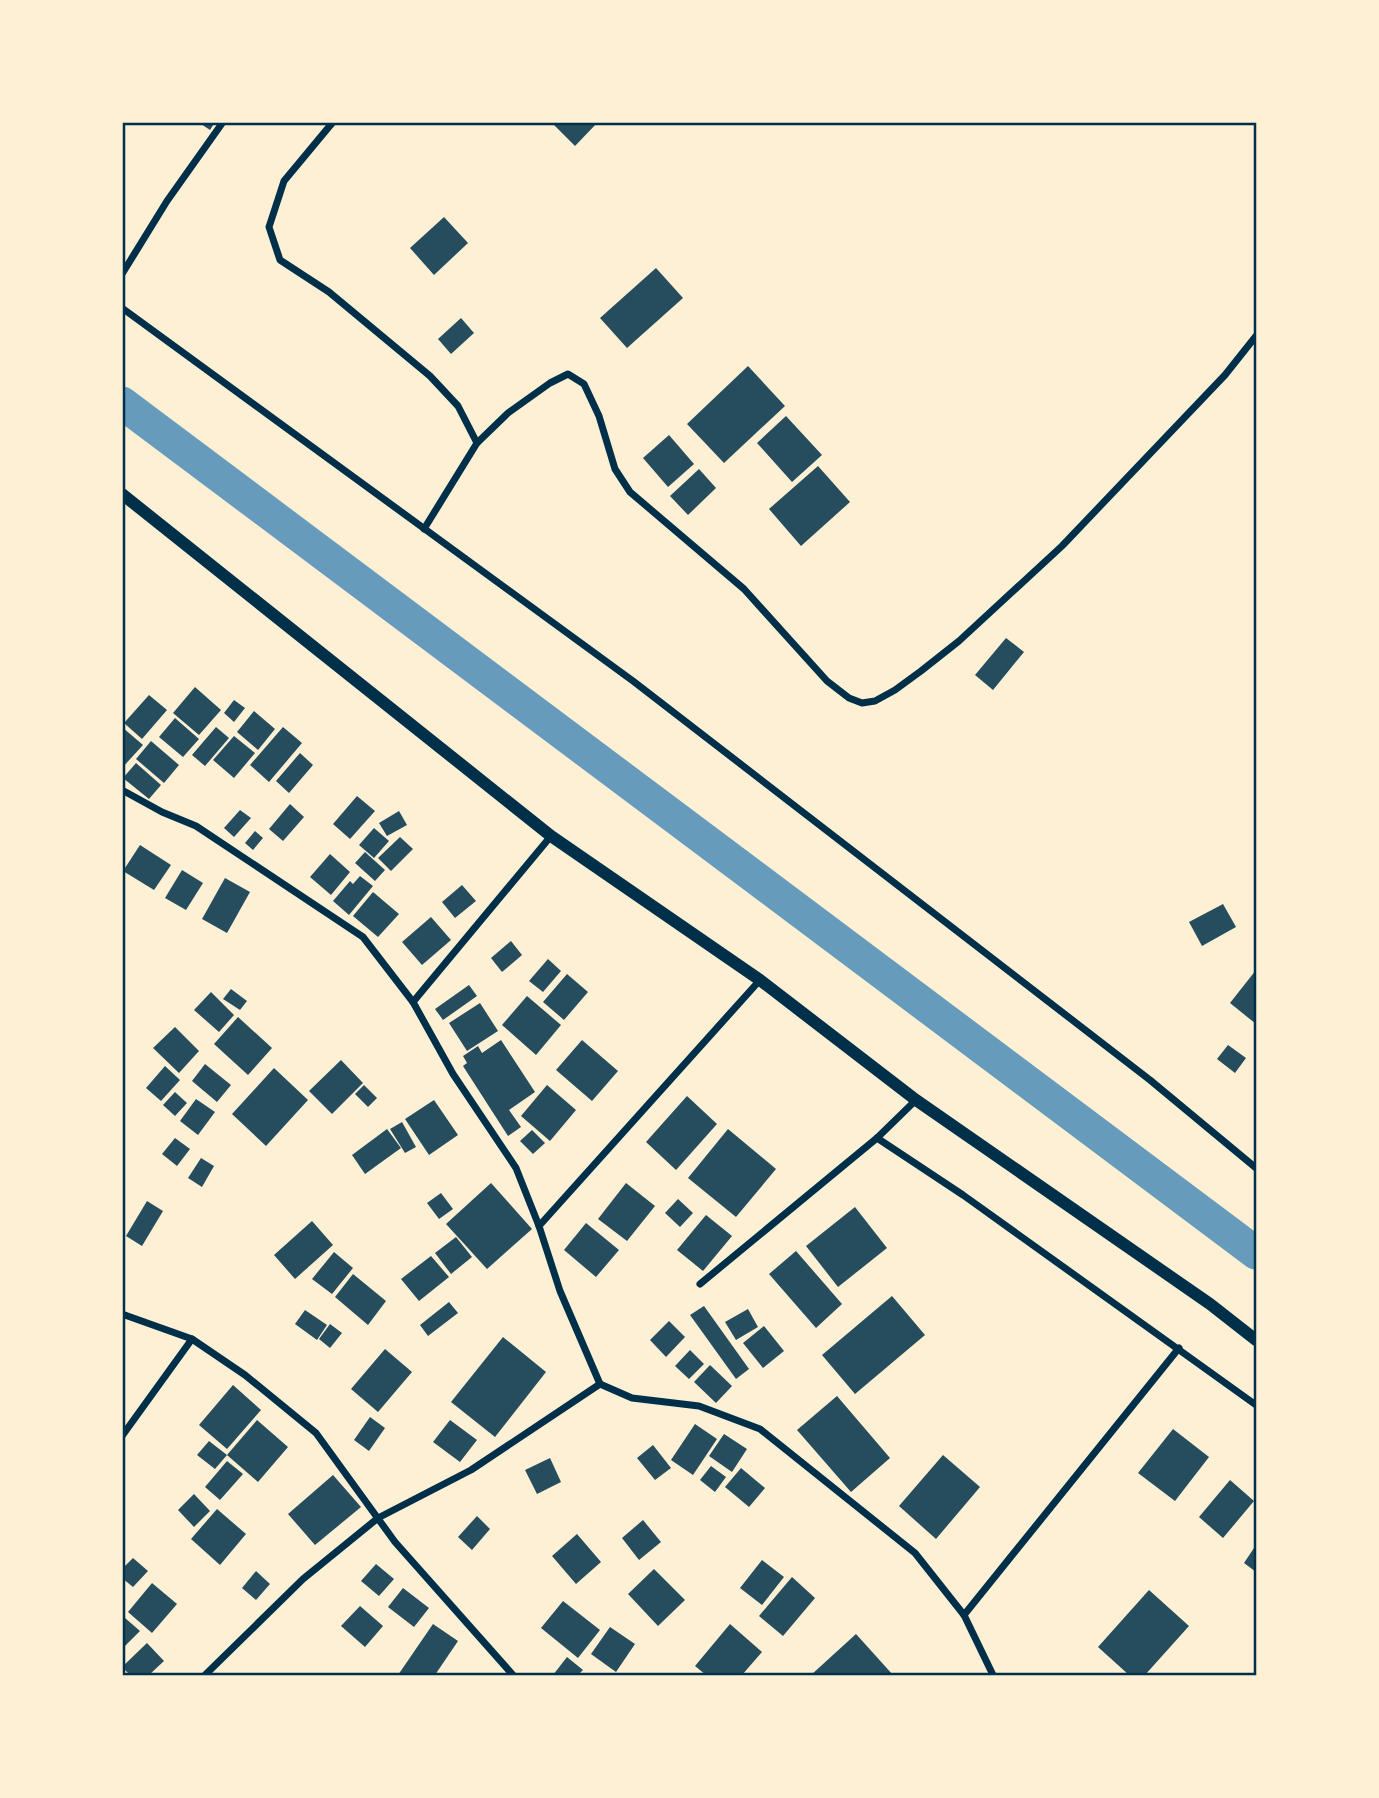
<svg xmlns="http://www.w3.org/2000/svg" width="1379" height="1798" font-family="Barlow,sans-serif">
  <rect width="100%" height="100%" fill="#fdf0d5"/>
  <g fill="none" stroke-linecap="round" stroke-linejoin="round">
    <!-- canal -->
    <polyline stroke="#669bbc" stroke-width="33" points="122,403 1256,1253"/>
  </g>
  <!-- building -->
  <g fill="#264d5e">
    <polygon points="198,122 215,122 210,130"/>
    <polygon points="551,122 598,122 575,146"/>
    <polygon points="444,217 468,243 434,275 410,248"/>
    <polygon points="656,268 683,298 627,348 600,318"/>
    <polygon points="461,318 474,333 451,354 438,339"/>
    <polygon points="748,366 785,406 724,463 687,424"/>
    <polygon points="786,416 822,455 792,482 757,443"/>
    <polygon points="669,435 694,464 668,487 643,458"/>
    <polygon points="818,466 850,502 801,546 769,509"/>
    <polygon points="699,469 716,488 688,515 670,496"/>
    <polygon points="1006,638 1024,652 993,690 975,675"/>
    <polygon points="195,687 221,710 199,735 173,713"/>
    <polygon points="149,695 167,710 142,739 124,723"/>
    <polygon points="234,700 245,708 234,722 224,713"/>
    <polygon points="254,711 275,729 258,750 237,732"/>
    <polygon points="175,718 199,739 183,757 159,737"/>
    <polygon points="122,727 143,745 122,768"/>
    <polygon points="216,727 229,738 205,766 192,755"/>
    <polygon points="283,727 302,743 269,782 250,765"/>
    <polygon points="234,736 255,753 234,778 213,760"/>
    <polygon points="151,741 179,765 164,783 136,759"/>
    <polygon points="300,753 313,765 289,793 276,781"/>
    <polygon points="136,763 161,785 149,799 123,778"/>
    <polygon points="357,796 375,811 350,839 333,824"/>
    <polygon points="290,804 304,817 283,841 269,829"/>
    <polygon points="240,810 251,818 234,837 224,828"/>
    <polygon points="399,811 407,825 387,836 379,823"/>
    <polygon points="374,828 389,841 374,858 359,845"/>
    <polygon points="255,831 263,838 253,850 245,843"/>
    <polygon points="400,837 413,849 391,871 378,858"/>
    <polygon points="140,845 171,865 154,890 123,871"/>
    <polygon points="365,852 385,870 375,881 355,863"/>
    <polygon points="330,854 350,872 331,895 310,877"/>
    <polygon points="182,870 203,883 186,910 165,898"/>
    <polygon points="360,876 373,886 349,915 333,901 350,881 353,884"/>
    <polygon points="225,878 250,892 227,933 202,919"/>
    <polygon points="462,885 476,901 455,918 442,902"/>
    <polygon points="373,892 399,914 378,937 353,916"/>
    <polygon points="1223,904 1236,927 1202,946 1189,922"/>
    <polygon points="431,917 451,940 422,965 402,942"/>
    <polygon points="511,941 522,955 502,972 491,958"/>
    <polygon points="548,959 561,971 543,992 529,981"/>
    <polygon points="1256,970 1256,1024 1230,1003"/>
    <polygon points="567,974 588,992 564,1020 543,1002"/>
    <polygon points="469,985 477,996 443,1020 435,1009"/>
    <polygon points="231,989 247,1001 240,1010 223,999"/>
    <polygon points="211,992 234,1015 219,1032 194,1010"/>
    <polygon points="527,996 561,1025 536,1055 502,1025"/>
    <polygon points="480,1003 498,1031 467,1051 449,1023"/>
    <polygon points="238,1017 272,1048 248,1075 214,1044"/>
    <polygon points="175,1027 199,1051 179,1073 153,1048"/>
    <polygon points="501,1040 535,1092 509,1110 521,1127 508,1136 463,1066 467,1063 463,1056 478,1046 482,1053"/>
    <polygon points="582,1040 618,1071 592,1101 556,1070"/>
    <polygon points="1228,1045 1246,1058 1235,1073 1217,1059"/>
    <polygon points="341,1060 363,1083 332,1114 309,1091"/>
    <polygon points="205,1064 231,1085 217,1102 192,1081"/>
    <polygon points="165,1066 180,1080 161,1101 146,1088"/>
    <polygon points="274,1068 308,1100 266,1146 232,1114"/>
    <polygon points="364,1085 377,1098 368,1107 355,1094"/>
    <polygon points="547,1085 576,1110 550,1141 521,1116"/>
    <polygon points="175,1092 187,1103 175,1116 163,1105"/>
    <polygon points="687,1096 717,1124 676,1170 646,1142"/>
    <polygon points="196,1099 215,1112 198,1135 180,1121"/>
    <polygon points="434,1100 458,1135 429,1155 405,1119"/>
    <polygon points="402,1122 416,1147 405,1153 390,1129"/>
    <polygon points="387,1129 401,1148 365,1174 352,1155"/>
    <polygon points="728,1129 776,1169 736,1217 688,1178"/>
    <polygon points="532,1130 545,1143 533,1154 520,1141"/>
    <polygon points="175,1138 190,1149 177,1166 162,1154"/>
    <polygon points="201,1158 214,1166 202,1187 188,1178"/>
    <polygon points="491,1183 532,1229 487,1269 446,1224"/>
    <polygon points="626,1183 655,1206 627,1241 598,1219"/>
    <polygon points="441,1193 453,1209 439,1219 427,1203"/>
    <polygon points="678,1199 693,1213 680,1227 665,1213"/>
    <polygon points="147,1201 163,1211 142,1246 126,1236"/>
    <polygon points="855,1207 887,1248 838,1287 806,1246"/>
    <polygon points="706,1215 732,1236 703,1271 677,1250"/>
    <polygon points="312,1221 333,1245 295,1279 274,1255"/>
    <polygon points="586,1223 619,1250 596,1277 564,1250"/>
    <polygon points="456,1237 472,1257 451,1274 435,1253"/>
    <polygon points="796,1251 842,1304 816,1328 769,1274"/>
    <polygon points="334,1252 353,1268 332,1294 312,1279"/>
    <polygon points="431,1256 449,1277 419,1301 401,1279"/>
    <polygon points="353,1274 386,1301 368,1325 335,1297"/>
    <polygon points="892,1296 925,1335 855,1394 822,1355"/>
    <polygon points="449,1302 458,1313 428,1336 420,1325"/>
    <polygon points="704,1306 749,1369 736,1379 690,1315"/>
    <polygon points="748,1309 758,1327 736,1340 725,1322"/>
    <polygon points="305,1310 327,1325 317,1340 295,1324"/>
    <polygon points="669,1321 685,1337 666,1357 650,1340"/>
    <polygon points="330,1324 342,1333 330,1348 319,1339"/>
    <polygon points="764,1326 784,1351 763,1368 743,1343"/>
    <polygon points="503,1337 546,1372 495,1437 451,1402"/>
    <polygon points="385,1349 412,1372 378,1412 351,1389"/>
    <polygon points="690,1350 704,1364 689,1379 675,1366"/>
    <polygon points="710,1365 732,1386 716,1403 694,1382"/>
    <polygon points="233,1385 261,1410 227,1449 199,1425"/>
    <polygon points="837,1396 890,1458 851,1492 797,1430"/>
    <polygon points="370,1417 385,1428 369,1451 354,1440"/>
    <polygon points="257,1420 288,1447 258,1482 227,1455"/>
    <polygon points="450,1420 477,1440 460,1462 433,1442"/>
    <polygon points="695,1424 717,1439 693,1475 671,1460"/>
    <polygon points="1173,1429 1209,1457 1175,1501 1138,1473"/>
    <polygon points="724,1434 747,1449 732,1472 709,1456"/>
    <polygon points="209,1441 227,1455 215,1469 197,1455"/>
    <polygon points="653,1445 671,1468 655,1480 637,1458"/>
    <polygon points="943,1455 980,1487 936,1539 899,1506"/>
    <polygon points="550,1458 561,1482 537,1494 525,1470"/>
    <polygon points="227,1461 243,1474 220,1500 205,1487"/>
    <polygon points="711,1466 726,1477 715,1492 700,1480"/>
    <polygon points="741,1468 765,1488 749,1507 725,1487"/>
    <polygon points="333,1475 361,1507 315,1545 288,1514"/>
    <polygon points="1230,1480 1254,1501 1223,1538 1199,1517"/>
    <polygon points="194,1494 210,1511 194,1527 178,1510"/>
    <polygon points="217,1509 246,1534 220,1565 191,1539"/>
    <polygon points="477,1516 490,1529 472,1550 458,1537"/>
    <polygon points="643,1520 661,1542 639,1560 622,1538"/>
    <polygon points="577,1534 601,1562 576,1584 552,1556"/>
    <polygon points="1256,1545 1256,1572 1244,1563"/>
    <polygon points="133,1558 148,1571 133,1587 122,1578 122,1569"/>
    <polygon points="762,1560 784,1577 762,1605 740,1588"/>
    <polygon points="376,1564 394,1579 379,1596 361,1581"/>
    <polygon points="654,1569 685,1600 658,1626 628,1594"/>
    <polygon points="256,1571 270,1584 256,1600 242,1588"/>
    <polygon points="792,1577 815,1598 783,1636 759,1616"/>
    <polygon points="152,1583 177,1604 152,1633 128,1612"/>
    <polygon points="403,1588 429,1608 414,1627 388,1607"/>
    <polygon points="1149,1590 1189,1626 1145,1675 1129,1675 1098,1647"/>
    <polygon points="563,1601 600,1630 578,1658 541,1628"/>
    <polygon points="360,1606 383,1626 365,1647 341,1626"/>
    <polygon points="125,1618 140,1631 122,1649 122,1621"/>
    <polygon points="433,1624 458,1641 435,1675 398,1675"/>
    <polygon points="730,1624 762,1652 742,1675 706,1675 695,1666"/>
    <polygon points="610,1627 635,1644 616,1672 591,1654"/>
    <polygon points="856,1634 893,1675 811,1675"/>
    <polygon points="147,1643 164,1661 149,1675 130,1675 122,1667"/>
    <polygon points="567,1657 583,1670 578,1675 553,1675"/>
  </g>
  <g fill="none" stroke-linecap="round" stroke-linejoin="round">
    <!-- minor -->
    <g stroke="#003049" stroke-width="7">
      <polyline points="333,122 284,181 269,227 280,260 329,292 430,376 458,406 477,443"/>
      <polyline points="122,274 167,201 223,122"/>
      <polyline points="122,308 633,681 1150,1080 1256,1168"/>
      <polyline points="424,529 477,443 508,413 550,383 568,374 584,384 599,416 615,469 630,492 744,589 827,681 849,698 862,703 875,701 895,690 921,671 959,641 1062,546 1225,375 1256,336"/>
      <polyline points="122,790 162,812 196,826 363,937 413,1002 453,1074 516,1168 539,1226 560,1291 600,1384 632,1398 699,1406 760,1429 915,1553 964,1615 993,1675"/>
      <polyline points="413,1002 551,836"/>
      <polyline points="877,1138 963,1195 1256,1405"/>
      <polyline points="539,1226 760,980"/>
      <polyline points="700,1284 877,1138 916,1100"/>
      <polyline points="122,1314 192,1339 245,1375 316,1433 395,1542 513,1675"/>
      <polyline points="122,1436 192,1339"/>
      <polyline points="964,1615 1179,1348"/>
      <polyline points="205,1675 303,1579 378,1518 471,1470 600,1384"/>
    </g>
    <!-- tertiary -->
    <polyline stroke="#003049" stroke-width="12" points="122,494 551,836 760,980 916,1100 1210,1304 1256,1340"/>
  </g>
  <!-- border -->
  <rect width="1379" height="1798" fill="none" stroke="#fdf0d5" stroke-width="248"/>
  <rect x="124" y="124" width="1131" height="1550" fill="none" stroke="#003049" stroke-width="2.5"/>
</svg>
